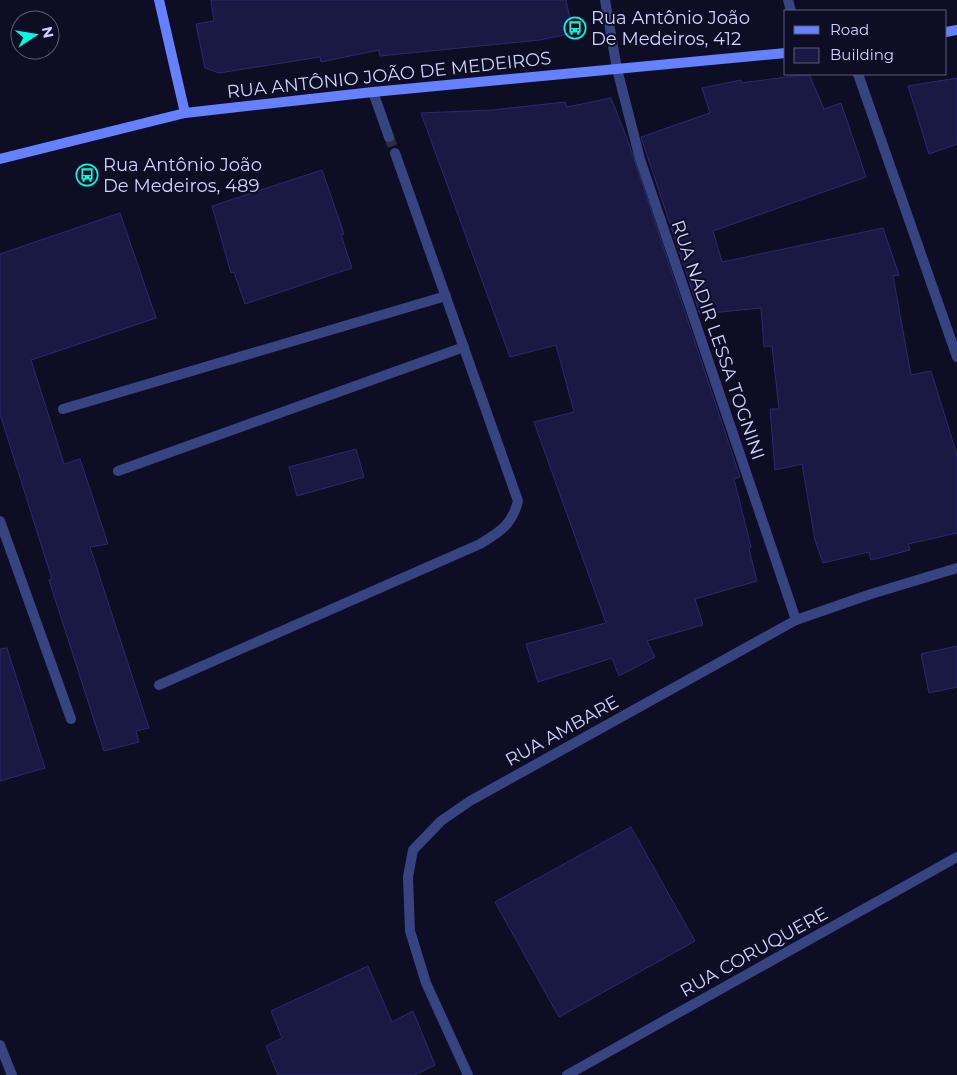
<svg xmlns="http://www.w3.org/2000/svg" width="957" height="1075" font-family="Montserrat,sans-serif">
  <rect width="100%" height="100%" fill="#0d0e23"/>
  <!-- building -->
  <g fill="#191944" stroke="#2b2b70">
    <polygon points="211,0 566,0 573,33 540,40 380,56 379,50 321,62 320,57 219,73 205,68 196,24 214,21"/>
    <polygon points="809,74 824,109 841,103 866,177 713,231 722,262 883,228 899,275 893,276 911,375 931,371 957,455 957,533 908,544 910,550 871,560 869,552 823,563 815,540 802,464 775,470 770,409 779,409 772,346 764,347 761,308 700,314 641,137 710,113 702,88 741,80 741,83"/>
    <polygon points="957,78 957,144 929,154 908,86"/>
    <polygon points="611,98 628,141 740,477 734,479 751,547 749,549 757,581 695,599 703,625 647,641 655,657 619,676 612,658 538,682 526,644 606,623 534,422 574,412 556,345 510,357 421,113 492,110 565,102 567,107"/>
    <polygon points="322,170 344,234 341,235 352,268 245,304 234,272 231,273 212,206"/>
    <polygon points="120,213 156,318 31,360 64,464 80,459 108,544 90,547 149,728 136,731 139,742 104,751 49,580 52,579 0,414 0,254"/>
    <polygon points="356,449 364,477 297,496 289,467"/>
    <polygon points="957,646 957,687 929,693 921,654"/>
    <polygon points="7,648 45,768 0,781 0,649"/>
    <polygon points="631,827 695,941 559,1017 495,902"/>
    <polygon points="368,966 392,1022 413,1011 435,1065 415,1075 278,1075 266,1046 282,1038 271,1011"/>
  </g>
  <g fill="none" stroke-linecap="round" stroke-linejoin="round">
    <!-- street-tunnel -->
    <polyline stroke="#2a2c44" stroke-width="10" stroke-dasharray="10 5" stroke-linecap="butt" points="389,137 395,153"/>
    <!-- lane -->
    <g stroke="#384482" stroke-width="10">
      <polyline points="788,0 791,11"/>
      <polyline points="118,471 464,347"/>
    </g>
    <!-- street -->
    <g stroke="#384482" stroke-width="10">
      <polyline points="605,0 617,69 640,159 796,620"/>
      <polyline points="858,74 957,357"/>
      <polyline points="373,92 389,137"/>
      <polyline points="63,409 446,296"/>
      <polyline points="0,521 71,719"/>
      <path d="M159,685L480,544C500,532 512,525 518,501L395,153"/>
      <polyline points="0,1045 12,1075"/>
      <polyline points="468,1075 426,983 410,931 408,877 413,850 441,821 470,801 796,620 871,594 957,568"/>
      <polyline points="567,1075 957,857"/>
    </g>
    <!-- secondary -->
    <g stroke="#6681ff" stroke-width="10">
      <polyline points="159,0 185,113"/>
      <polyline points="946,32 957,30"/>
      <polyline points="0,159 185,113 373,92 786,53"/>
    </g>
  </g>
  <!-- icons -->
  <defs>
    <g id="bus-ring" transform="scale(1.125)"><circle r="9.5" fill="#0d0e23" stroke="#00fae1" stroke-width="1.5"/><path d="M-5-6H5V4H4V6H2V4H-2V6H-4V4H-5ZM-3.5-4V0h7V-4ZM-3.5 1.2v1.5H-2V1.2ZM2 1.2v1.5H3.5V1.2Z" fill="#00fae1"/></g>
  </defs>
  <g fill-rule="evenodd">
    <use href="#bus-ring" x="575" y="28"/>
    <use href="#bus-ring" x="87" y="175"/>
  </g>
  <g text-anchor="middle" stroke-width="4" stroke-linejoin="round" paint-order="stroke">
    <!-- poi labels -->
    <g font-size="18" fill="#cfd3ff" stroke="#0d0e23" text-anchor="start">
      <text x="591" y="24">Rua Antônio João<tspan x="591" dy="21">De Medeiros, 412</tspan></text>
      <text x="103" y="171">Rua Antônio João<tspan x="103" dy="21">De Medeiros, 489</tspan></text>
    </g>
    <!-- street labels -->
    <g font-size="18" fill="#cfd3ff" stroke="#0d0e23">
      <text transform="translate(389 75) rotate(-6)" y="6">RUA ANTÔNIO JOÃO DE MEDEIROS</text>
      <text transform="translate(718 340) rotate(71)" y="6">RUA NADIR LESSA TOGNINI</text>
      <text transform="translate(562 731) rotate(-29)" y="6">RUA AMBARE</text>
      <text transform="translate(754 952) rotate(-29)" y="6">RUA CORUQUERE</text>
    </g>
  </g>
  <!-- legend -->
  <rect x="784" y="10" width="162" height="65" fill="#0d0e23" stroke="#5b5d7b"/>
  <rect x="794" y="26" width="25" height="8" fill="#6681ff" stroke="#5b5d7b"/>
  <text x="830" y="35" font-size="15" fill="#cfd3ff">Road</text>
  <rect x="794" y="48" width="25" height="15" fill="#191944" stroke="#5b5d7b"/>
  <text x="830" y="60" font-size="15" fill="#cfd3ff">Building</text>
  <!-- north arrow -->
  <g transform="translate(35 35) rotate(78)"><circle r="24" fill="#0d0e23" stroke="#5b5d7b"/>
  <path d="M0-4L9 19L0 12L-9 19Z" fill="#00fae1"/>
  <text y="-8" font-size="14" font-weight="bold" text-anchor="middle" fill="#cfd3ff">N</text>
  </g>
</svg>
